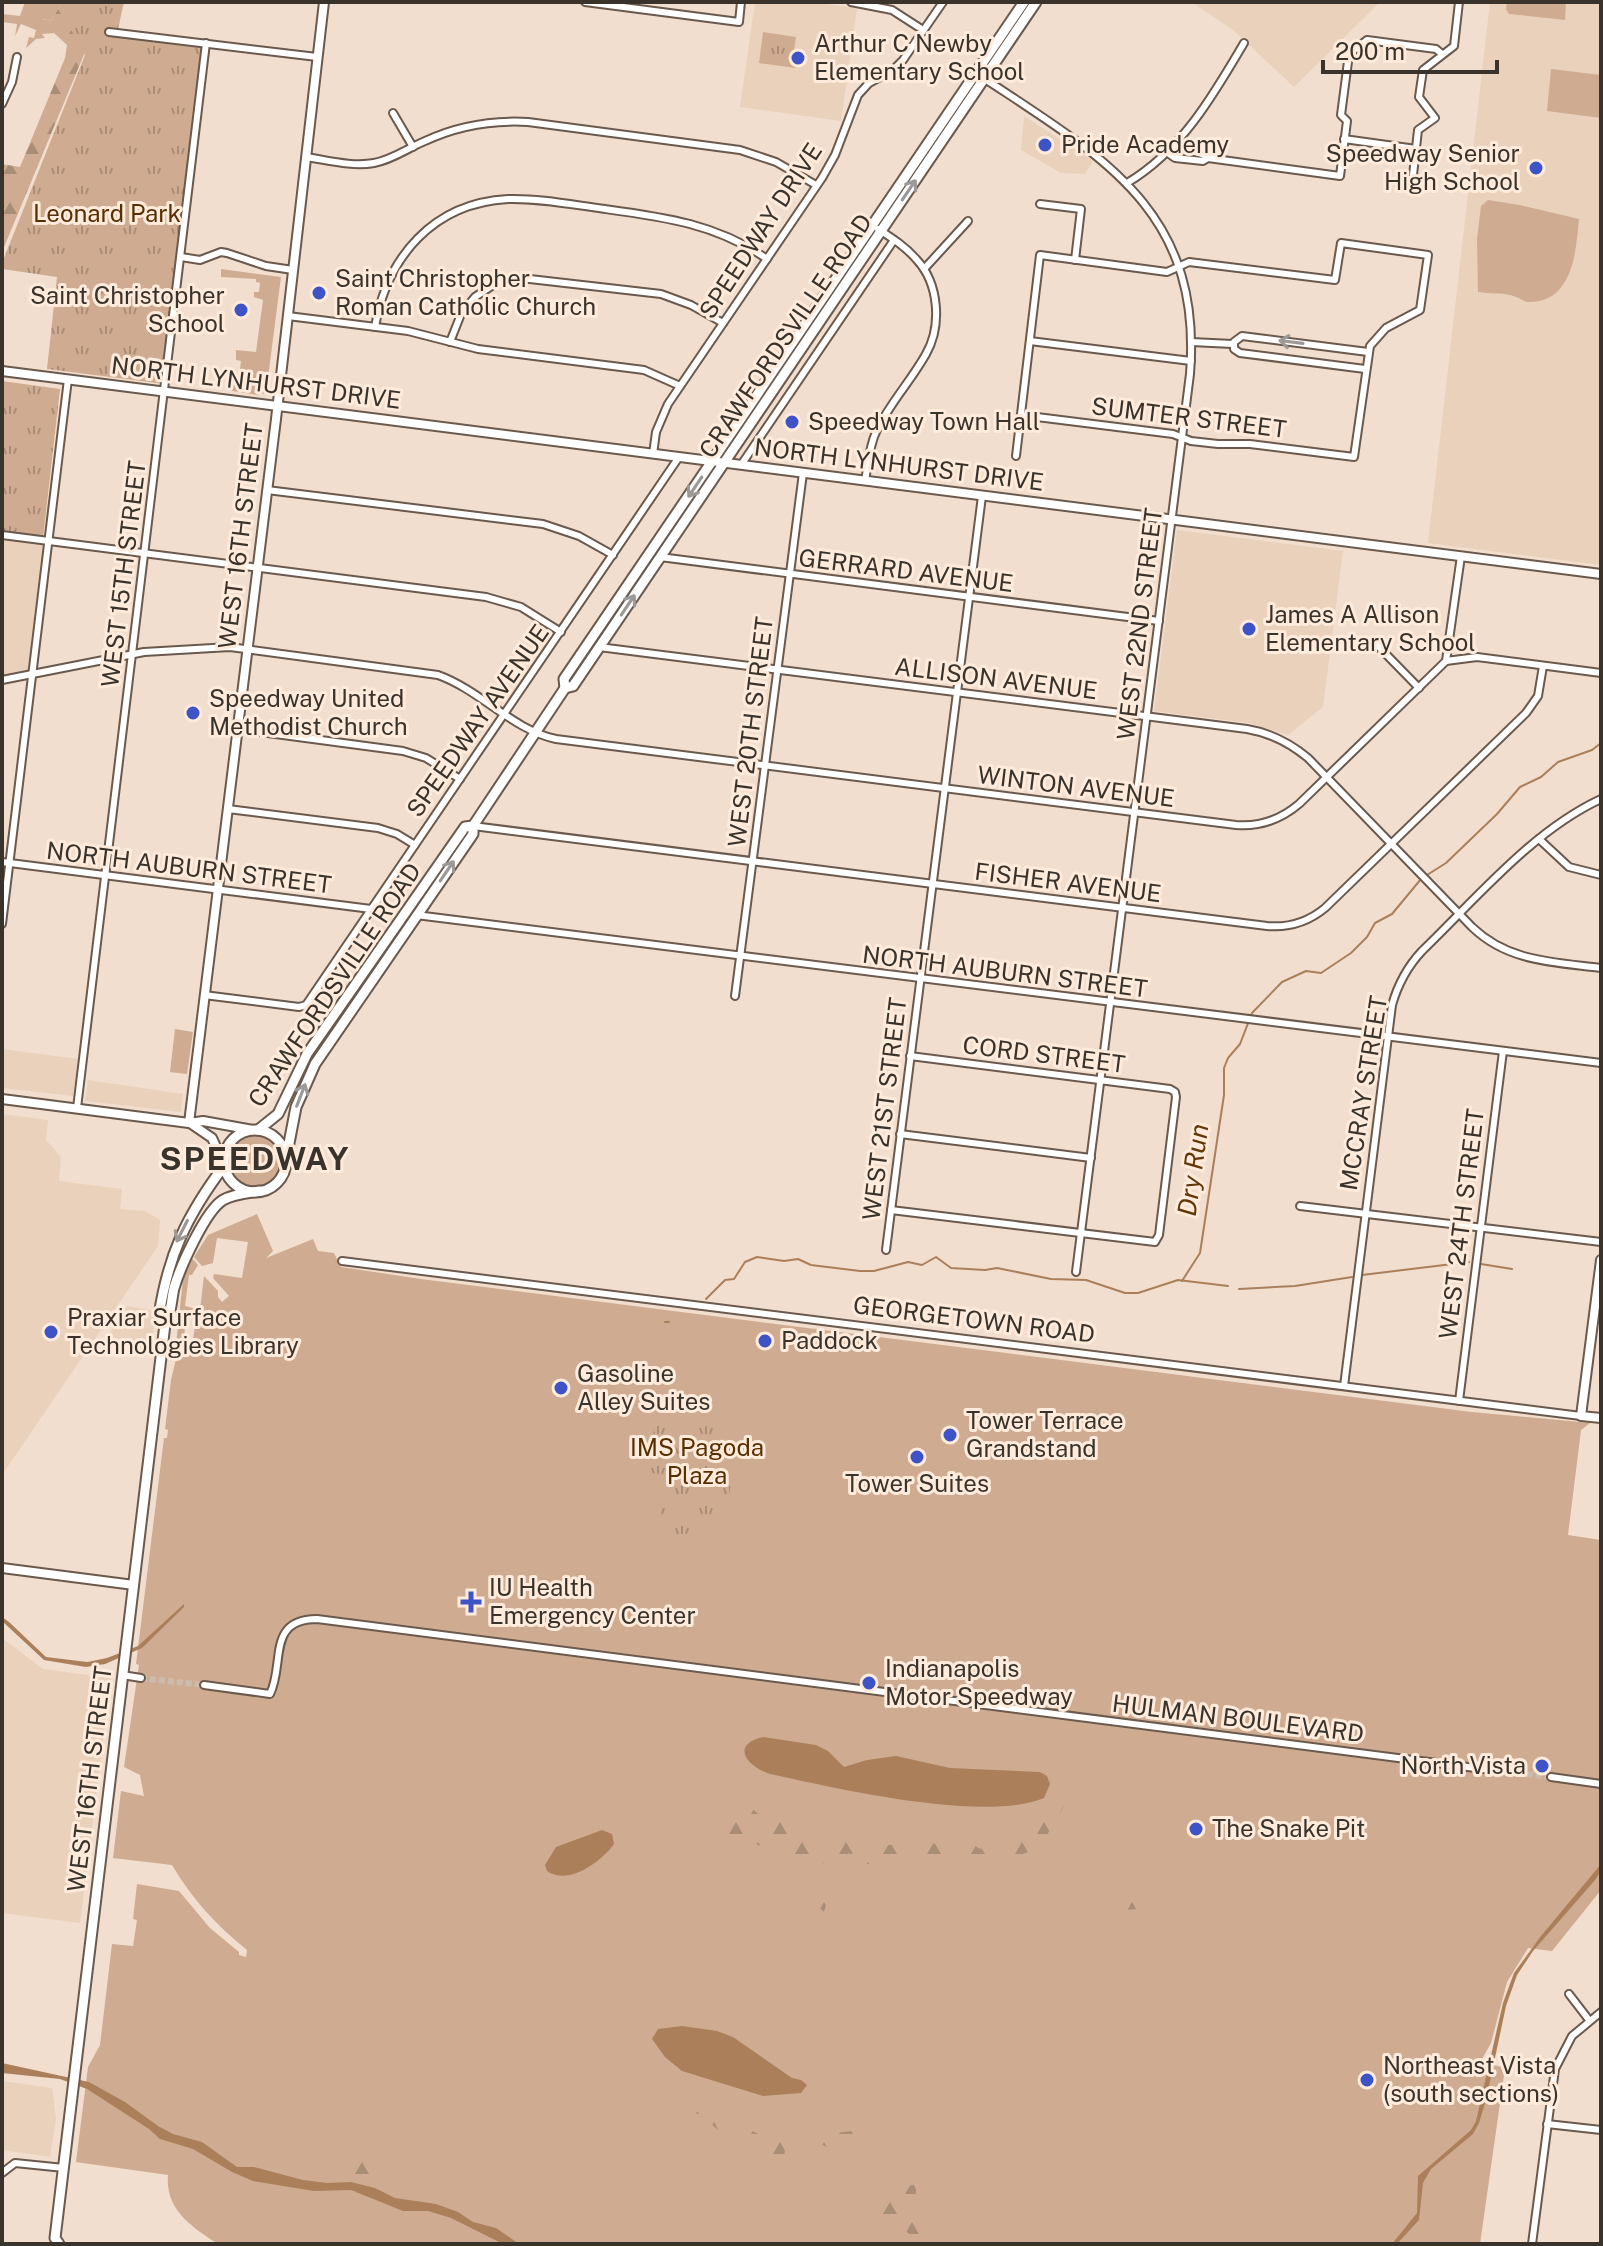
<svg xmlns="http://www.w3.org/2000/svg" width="1603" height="2246" font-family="'Public Sans',sans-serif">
  <defs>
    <pattern id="forest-firs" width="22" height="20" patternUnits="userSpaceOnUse" patternTransform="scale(2)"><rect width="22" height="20" fill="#cfac91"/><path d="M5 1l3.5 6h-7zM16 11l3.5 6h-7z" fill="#a98d77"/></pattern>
    <pattern id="park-tufts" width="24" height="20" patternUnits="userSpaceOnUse" patternTransform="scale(2)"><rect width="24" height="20" fill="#cfac91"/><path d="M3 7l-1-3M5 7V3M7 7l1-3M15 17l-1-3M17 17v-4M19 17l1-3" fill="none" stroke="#a98d77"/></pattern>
  </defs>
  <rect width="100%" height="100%" fill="#f1dece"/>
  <!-- built -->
  <g fill="#ead1bc">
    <polygon points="755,2 810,2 857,8 841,121 740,107"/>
    <polygon points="1191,2 1380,2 1294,87 1232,29"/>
    <polygon points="1490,2 1601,2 1601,565 1428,543"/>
    <polygon points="1024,116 1093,161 1085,174 1061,173 1021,150"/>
    <polygon points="1177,530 1343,551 1323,707 1288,735 1249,723 1154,711"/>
    <polygon points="2,537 43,542 28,670 2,676"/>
    <polygon points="2,1049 78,1059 73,1096 2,1088"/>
    <polygon points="88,1080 183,1094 181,1112 85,1101"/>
    <polygon points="2,1114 48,1120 46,1140 61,1157 59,1181 122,1189 120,1209 145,1211 160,1220 158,1246 2,1475"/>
    <polygon points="127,1306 156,1311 151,1350 102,1345"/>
    <polygon points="2,1638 43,1669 111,1678 80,1923 2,1913"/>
    <polygon points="2,2081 52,2088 56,2119 50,2157 2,2150"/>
  </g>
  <!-- grass -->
  <g fill="#cfac91">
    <polygon points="25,2 62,2 51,21 42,19 42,34 45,38 36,39 26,48 29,37 34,38 36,30 21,24 15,36 17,24 2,22 2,14 20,16"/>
    <polygon points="1507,2 1566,2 1565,20 1509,14 1506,9"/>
    <polygon points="1551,69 1601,75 1601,118 1547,111"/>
    <path d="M1488,200L1520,205L1579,219C1576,251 1573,304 1527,302C1523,301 1520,298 1516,297C1506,292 1489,294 1478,292L1477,239L1481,206Z"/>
    <polygon points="221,269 281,277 266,393 257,395 227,390 229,377 231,381 246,382 248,371 240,369 241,361 236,360 236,350 256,352 263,300 254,297 254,292 259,292 260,283 256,282 256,279 221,277"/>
    <polygon points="175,1029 193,1032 187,1074 170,1072"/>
    <circle cx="255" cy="1161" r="31"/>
    <path d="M257,1214L273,1251L266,1258L313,1239L318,1251L334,1253L341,1267L421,1279L1472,1412L1590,1423L1581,1430L1568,1535L1601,1540V1890L1552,1951L1528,1948L1507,1982L1491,2043L1481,2061L1505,2068L1480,2244H218C192,2227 165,2210 168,2175L76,2162L88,2067L100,2045L112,1944L133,1946L137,1920L133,1919L137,1884L179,1891L210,1928L239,1952V1955L246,1957L247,1950C216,1925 192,1899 172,1865L113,1858L121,1791L144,1796L140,1775L124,1767L139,1665L136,1664L164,1438H167L168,1430L165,1429L171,1380L177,1355H183L192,1347L196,1318H188C182,1326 187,1336 182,1344L176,1345L184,1270L191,1257L198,1265L192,1275H189L185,1306L200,1310L204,1276L218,1291V1297L222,1302L229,1296L213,1278L214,1274L242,1278L248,1242L217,1238L213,1263L202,1266L194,1257L208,1235Z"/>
  </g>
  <!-- forest -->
  <g fill="url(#forest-firs)">
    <polygon points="62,2 124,2 118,29 95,28 2,252 2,164 20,167 65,58 67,45 54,33 42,34 41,19 51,21"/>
    <path d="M727,1795L749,1806L764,1819L799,1820L835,1849L832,1842L838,1836L878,1846L921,1842L958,1846L957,1837L962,1834L978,1848L997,1852L1011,1849L1021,1841L1041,1839L1034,1829L1038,1819L1036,1807L1045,1809L1056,1803L1064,1806L1047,1835L1061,1833L1062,1840L1000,1862L971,1861L968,1865C936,1848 894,1871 862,1863L861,1855L854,1857L848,1853V1865L833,1866L832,1860L817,1866C815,1881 809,1878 817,1896L827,1901L824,1912C812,1901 801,1879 792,1866C777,1845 740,1841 717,1834L724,1816L723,1796Z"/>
    <polygon points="1117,1898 1140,1901 1139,1909 1123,1910 1118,1917 1107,1919 1102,1910 1103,1904 1110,1905"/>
    <polygon points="710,2098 730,2116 728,2130 724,2134 696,2113"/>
    <polygon points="738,2123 760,2135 791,2137 792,2151 785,2150 784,2159 779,2163 774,2161 770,2152 763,2156 759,2151 752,2150 743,2140 737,2142 730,2137"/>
    <polygon points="870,2129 863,2146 829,2148 823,2145 810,2152 803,2151 799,2137"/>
    <polygon points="353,2152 375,2159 380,2172 391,2170 417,2182 416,2186 421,2190 418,2194 401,2190 392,2182 371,2184 335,2178 338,2161 346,2163"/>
    <path d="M917,2184L914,2206L909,2208L912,2216L923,2218L924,2225L928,2227L929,2236L909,2234L902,2228L892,2229L885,2223L886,2213L881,2222L876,2224C869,2207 870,2200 882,2186L890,2190Z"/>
  </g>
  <!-- park -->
  <g fill="url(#park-tufts)">
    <polygon points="81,2 119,2 115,33 206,43 165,384 47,369 57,277 2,269 2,263 85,55 69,26"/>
    <polygon points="763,32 796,37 794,51 807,53 806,58 798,58 796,68 759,63"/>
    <polygon points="2,381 60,389 43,538 2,531"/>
    <polygon points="648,1420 738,1430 728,1503 714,1501 708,1545 656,1538 662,1487 660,1486 661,1474 642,1472 646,1440 653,1440 654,1427"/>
  </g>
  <!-- water -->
  <g fill="#ab7f5a">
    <polygon points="184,1604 184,1607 142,1648 105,1664 86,1667 44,1660 2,1621 2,1617 9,1622 46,1657 87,1662 107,1658 138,1646"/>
    <path d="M763,1737L816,1745L828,1751L844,1767L867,1760L896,1756L950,1768L1040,1772L1047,1776L1050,1784L1044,1798C983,1823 835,1788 770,1774C748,1767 729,1745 763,1737Z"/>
    <path d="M602,1830L612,1834L614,1844C601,1862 568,1886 547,1871L545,1865L556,1847Z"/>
    <polygon points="1601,1864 1601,1870 1596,1879 1533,1951 1517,1975 1506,2006 1486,2100 1479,2123 1473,2134 1431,2169 1423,2183 1419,2220 1397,2244 1392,2244 1417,2213 1418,2176 1471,2130 1476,2121 1503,2003 1514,1973 1541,1936"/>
    <polygon points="682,2026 717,2031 733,2037 792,2078 801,2080 807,2085 801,2093 763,2096 682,2071 665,2057 652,2039 658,2029"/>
    <polygon points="2,2063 89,2082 125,2102 158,2126 173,2134 202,2142 237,2167 254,2167 303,2180 327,2183 351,2182 375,2188 395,2198 436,2204 458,2212 473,2222 496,2228 519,2244 503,2244 451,2218 428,2211 403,2211 351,2190 314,2191 253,2181 232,2172 193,2149 160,2139 149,2129 87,2089 60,2079 2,2073"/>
  </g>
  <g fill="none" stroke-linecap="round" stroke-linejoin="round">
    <!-- stream -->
    <g stroke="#ab7f5a" stroke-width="2">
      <polyline points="1427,875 1446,863 1497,814 1520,787 1541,777 1558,762 1592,750 1601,743"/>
      <polyline points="1481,1264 1512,1269"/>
      <polyline points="1362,1275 1469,1262"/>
      <polyline points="1182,1281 1200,1253 1224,1095 1224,1068 1228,1058 1240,1044 1252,1013 1282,982 1306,971 1321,973 1351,953 1367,937 1375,923 1392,914 1421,879"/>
      <polyline points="1239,1289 1295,1286 1352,1277"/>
      <polyline points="706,1299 725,1280 734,1279 745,1262 757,1257 784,1261 798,1259 811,1265 860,1271 874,1271 908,1262 922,1265 936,1257 951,1268 985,1270 997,1268 1051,1279 1086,1280 1125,1293 1138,1293 1178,1280 1228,1286"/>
      <polyline points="665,1322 669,1322"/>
    </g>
    <!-- street-tunnel -->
    <g stroke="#ccbcae" stroke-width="6" stroke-dasharray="6 3" stroke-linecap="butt">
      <polyline points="141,1678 204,1685"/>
      <polyline points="1491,1770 1551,1777"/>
    </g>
    <!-- street casing -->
    <g stroke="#6a594c" stroke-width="10">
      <g id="street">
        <polyline points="585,2 739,22 741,2"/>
        <polyline points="851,2 892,10 923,30"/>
        <polyline points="109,32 317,57"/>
        <path d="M982,77C1101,156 1203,210 1190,374L1076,1272"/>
        <polyline points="2,104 12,82 17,57"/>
        <polyline points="393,113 413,147"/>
        <polyline points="1344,139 1416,149"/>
        <path d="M1175,146C1185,152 1200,150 1208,158L1340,176L1347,121L1341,115L1349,54L1367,40L1436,49L1442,54"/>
        <polyline points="1168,153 1175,158 1203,161 1208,158"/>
        <path d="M306,157C327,160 352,167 374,163C392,160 408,148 425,141C457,126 492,120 528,122L740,150L776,162L816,185"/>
        <path d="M1127,183C1181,151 1213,96 1244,43"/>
        <polyline points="1417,185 1412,184 1418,130 1435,118 1419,97 1423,70 1454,46 1459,2"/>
        <polyline points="1040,204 1081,209 1075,260"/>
        <polyline points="181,257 200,260 221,252 227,253 266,266 293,270"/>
        <polyline points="924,269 968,221"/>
        <polyline points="288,316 408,331 478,349 644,370 680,386"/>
        <path d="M375,327C387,257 433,203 508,199C540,198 574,205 605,209C664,217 717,224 767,259"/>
        <polyline points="1030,341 1191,361"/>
        <polyline points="450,342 461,314 475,297 493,285 521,278 661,294 691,305 723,323"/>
        <polyline points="1191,342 1233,344"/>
        <polyline points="1365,369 1240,353 1234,349 1234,342 1242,336 1368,352"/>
        <polyline points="653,454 656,432 668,404 822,178 835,155 858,95 869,83 893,70 903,60 943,2"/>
        <polyline points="1016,456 1040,255 1167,272 1189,262 1335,280 1341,243 1428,255 1420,310 1386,328 1370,346 1354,457 1250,444 1218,444 1191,441 1173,434 1021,415"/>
        <polyline points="741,465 894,240"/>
        <path d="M865,481C868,465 869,447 876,432C889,404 911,381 926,354C942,326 939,284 917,260C906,247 892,238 878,229"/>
        <polyline points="267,490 543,524 579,536 613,555"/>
        <polyline points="2,535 486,597 521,607 561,632"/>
        <polyline points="660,557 1159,621"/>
        <polyline points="1377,645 1419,688"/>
        <path d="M599,647L1247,729C1271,733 1290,743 1308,758L1472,927C1508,962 1554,962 1601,968"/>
        <polyline points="1446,661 1477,657 1601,673"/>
        <path d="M2,680L144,652L230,647L438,675C480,690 513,730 556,739L1236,825C1260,827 1280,820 1299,804L1446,661L1461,556"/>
        <polyline points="238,729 403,751 426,758 460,779"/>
        <polyline points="228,809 378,828 397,834 415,845"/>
        <path d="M473,826L1267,926C1289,928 1308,922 1325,908L1526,713L1538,696L1543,666"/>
        <polyline points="1539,839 1569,867 1601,875"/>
        <polyline points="2,862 371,909"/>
        <polyline points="416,915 1601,1063"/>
        <polyline points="2,924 68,379"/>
        <polyline points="204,995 299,1007 306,1005 679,457"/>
        <polyline points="735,996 803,473"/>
        <polyline points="77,1108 206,43"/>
        <polyline points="900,1134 1091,1158"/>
        <polyline points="1300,1206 1601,1242"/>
        <polyline points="891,1210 1155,1242 1159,1235 1176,1097 1175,1092 1170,1089 910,1056"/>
        <polyline points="886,1250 982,496"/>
        <polyline points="342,1261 1581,1416"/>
        <path d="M1344,1386L1392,1005C1398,984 1407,967 1422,951C1476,899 1532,831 1601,799"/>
        <polyline points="1459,1401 1503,1051"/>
        <polyline points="122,1675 141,1678"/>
        <path d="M204,1685L270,1694C285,1665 266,1619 317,1619L1491,1770"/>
        <polyline points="1551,1777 1601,1784"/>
        <polyline points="1569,1994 1589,2020"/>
        <polyline points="1547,2124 1601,2130"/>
        <polyline points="2,2173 15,2163 64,2168"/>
        <polyline points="1532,2244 1555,2069 1572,2036 1601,2012"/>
      </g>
    </g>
    <!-- secondary casing -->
    <g stroke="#6a594c" stroke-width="12">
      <g id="secondary">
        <polyline points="2,371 1601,574"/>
        <polyline points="2,1099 189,1123 203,1121 253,1130"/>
        <polyline points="189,1123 276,419 324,2"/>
        <polyline points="190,1123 212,1138 224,1164"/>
        <polyline points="1601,1260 1581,1416 1601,1418"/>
        <polyline points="2,1568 134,1585"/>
      </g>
    </g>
    <!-- primary casing -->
    <g stroke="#6a594c" stroke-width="13">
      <g id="primary">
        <polyline points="565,688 564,679 1024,2"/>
        <polyline points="258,1130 278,1114 307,1054 465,827 473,826"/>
        <circle cx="255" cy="1161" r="31"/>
        <polyline points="285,1164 296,1107 315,1064 473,834 473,826 565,688 573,686 1036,2"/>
        <path d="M165,1324L159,1316C168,1255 187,1215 224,1166"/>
        <path d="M59,2244L55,2238L165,1324C172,1313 171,1300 174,1288C180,1268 205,1211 223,1200C233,1194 248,1193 260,1191"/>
      </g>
    </g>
    <!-- street -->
    <use href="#street" stroke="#fff" stroke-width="6"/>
    <!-- secondary -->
    <use href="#secondary" stroke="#fff" stroke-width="8"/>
    <!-- primary -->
    <use href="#primary" stroke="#fff" stroke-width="9"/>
  </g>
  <!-- one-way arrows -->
  <defs><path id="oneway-shaft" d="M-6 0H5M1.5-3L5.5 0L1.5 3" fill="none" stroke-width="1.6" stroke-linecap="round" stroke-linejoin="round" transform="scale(2)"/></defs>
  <g stroke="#9c9996">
    <use href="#oneway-shaft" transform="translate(909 190) rotate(-56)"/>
    <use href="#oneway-shaft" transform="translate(1291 342) rotate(-173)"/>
    <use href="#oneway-shaft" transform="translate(695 487) rotate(124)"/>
    <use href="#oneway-shaft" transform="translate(628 605) rotate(-56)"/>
    <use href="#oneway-shaft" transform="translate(447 871) rotate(-56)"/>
    <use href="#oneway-shaft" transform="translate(301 1095) rotate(-69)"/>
    <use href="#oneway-shaft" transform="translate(182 1231) rotate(117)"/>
  </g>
  <!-- markers -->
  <g fill="#3e53c6" stroke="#ffebdb" stroke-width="3">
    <circle cx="798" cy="58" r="8"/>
    <circle cx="1045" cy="145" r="8"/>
    <circle cx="1536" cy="168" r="8"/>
    <circle cx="319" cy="293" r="8"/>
    <circle cx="241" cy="310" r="8"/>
    <circle cx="792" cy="422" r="8"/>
    <circle cx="1249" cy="629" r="8"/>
    <circle cx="193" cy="713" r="8"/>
    <circle cx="51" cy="1332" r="8"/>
    <circle cx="765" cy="1341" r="8"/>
    <circle cx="561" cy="1388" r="8"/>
    <circle cx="950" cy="1435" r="8"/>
    <circle cx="917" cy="1457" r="8"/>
    <path d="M467 1590h8v8h8v8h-8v8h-8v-8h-8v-8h8z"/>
    <circle cx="869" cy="1683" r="8"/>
    <circle cx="1542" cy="1766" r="8"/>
    <circle cx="1196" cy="1829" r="8"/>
    <circle cx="1367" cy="2080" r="8"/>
  </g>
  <g text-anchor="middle" stroke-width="6" stroke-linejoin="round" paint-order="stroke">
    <!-- poi labels -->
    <g font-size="24" fill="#3a332c" stroke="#ffebdb" text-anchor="start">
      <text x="814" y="52">Arthur C Newby<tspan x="814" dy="28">Elementary School</tspan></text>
      <text x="1061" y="153">Pride Academy</text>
      <text x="1520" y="162" text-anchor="end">Speedway Senior<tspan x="1520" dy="28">High School</tspan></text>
      <text x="335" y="287">Saint Christopher<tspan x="335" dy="28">Roman Catholic Church</tspan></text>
      <text x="225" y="304" text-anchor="end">Saint Christopher<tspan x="225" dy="28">School</tspan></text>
      <text x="808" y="430">Speedway Town Hall</text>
      <text x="1265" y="623">James A Allison<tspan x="1265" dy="28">Elementary School</tspan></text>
      <text x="209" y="707">Speedway United<tspan x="209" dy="28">Methodist Church</tspan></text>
      <text x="67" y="1326">Praxiar Surface<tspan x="67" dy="28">Technologies Library</tspan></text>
      <text x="781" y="1349">Paddock</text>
      <text x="577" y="1382">Gasoline<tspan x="577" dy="28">Alley Suites</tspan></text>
      <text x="966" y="1429">Tower Terrace<tspan x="966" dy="28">Grandstand</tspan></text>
      <text x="917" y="1492" text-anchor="middle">Tower Suites</text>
      <text x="489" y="1596">IU Health<tspan x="489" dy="28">Emergency Center</tspan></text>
      <text x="885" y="1677">Indianapolis<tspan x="885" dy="28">Motor Speedway</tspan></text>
      <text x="1526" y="1774" text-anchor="end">North Vista</text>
      <text x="1212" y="1837">The Snake Pit</text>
      <text x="1383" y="2074">Northeast Vista<tspan x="1383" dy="28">(south sections)</tspan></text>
    </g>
    <!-- park labels -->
    <g font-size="24" fill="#592e00" stroke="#ffebdb">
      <text x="107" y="222">Leonard Park</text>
      <text x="697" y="1456">IMS Pagoda<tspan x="697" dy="28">Plaza</tspan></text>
    </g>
    <!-- street labels -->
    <g font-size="24" fill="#3a332c" stroke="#ffebdb">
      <text transform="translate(761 231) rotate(-57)" y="8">SPEEDWAY DRIVE</text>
      <text transform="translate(786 336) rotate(-56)" y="8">CRAWFORDSVILLE ROAD</text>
      <text transform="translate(256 383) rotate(7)" y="8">NORTH LYNHURST DRIVE</text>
      <text transform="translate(1189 418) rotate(7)" y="8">SUMTER STREET</text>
      <text transform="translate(899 465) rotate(7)" y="8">NORTH LYNHURST DRIVE</text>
      <text transform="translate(241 536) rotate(-83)" y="8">WEST 16TH STREET</text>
      <text transform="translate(906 571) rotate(7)" y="8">GERRARD AVENUE</text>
      <text transform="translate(124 574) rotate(-83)" y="8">WEST 15TH STREET</text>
      <text transform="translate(1140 624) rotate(-83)" y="8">WEST 22ND STREET</text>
      <text transform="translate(996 679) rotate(7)" y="8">ALLISON AVENUE</text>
      <text transform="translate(478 721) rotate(-55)" y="8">SPEEDWAY AVENUE</text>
      <text transform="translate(751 732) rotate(-83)" y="8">WEST 20TH STREET</text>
      <text transform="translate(1076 787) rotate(7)" y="8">WINTON AVENUE</text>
      <text transform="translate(189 868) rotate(7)" y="8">NORTH AUBURN STREET</text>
      <text transform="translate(1068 883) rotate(7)" y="8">FISHER AVENUE</text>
      <text transform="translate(1005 972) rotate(7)" y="8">NORTH AUBURN STREET</text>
      <text transform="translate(335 985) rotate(-56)" y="8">CRAWFORDSVILLE ROAD</text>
      <text transform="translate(1044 1055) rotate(7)" y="8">CORD STREET</text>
      <text transform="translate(1364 1093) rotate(-81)" y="8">MCCRAY STREET</text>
      <text transform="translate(885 1109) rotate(-83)" y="8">WEST 21ST STREET</text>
      <text transform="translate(1462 1224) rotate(-83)" y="8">WEST 24TH STREET</text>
      <text transform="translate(974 1320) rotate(7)" y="8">GEORGETOWN ROAD</text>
      <text transform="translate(1238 1719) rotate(7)" y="8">HULMAN BOULEVARD</text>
      <text transform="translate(90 1779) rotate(-83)" y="8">WEST 16TH STREET</text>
    </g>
    <!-- water labels -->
    <g font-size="26" font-style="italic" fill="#633708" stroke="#ffebdb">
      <text transform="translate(1193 1170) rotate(-82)" y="9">Dry Run</text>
    </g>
    <!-- district labels -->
    <g font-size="32" font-weight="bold" letter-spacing="2" fill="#3a332c" stroke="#ffebdb">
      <text x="255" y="1170">SPEEDWAY</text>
    </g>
  </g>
  <!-- border -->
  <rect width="1603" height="2246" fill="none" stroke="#3a332c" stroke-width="8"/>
  <!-- scale -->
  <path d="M1323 60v12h174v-12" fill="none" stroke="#3a332c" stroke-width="4"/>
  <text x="1335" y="60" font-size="24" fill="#3a332c" stroke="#ffebdb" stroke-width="6" paint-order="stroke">200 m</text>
</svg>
